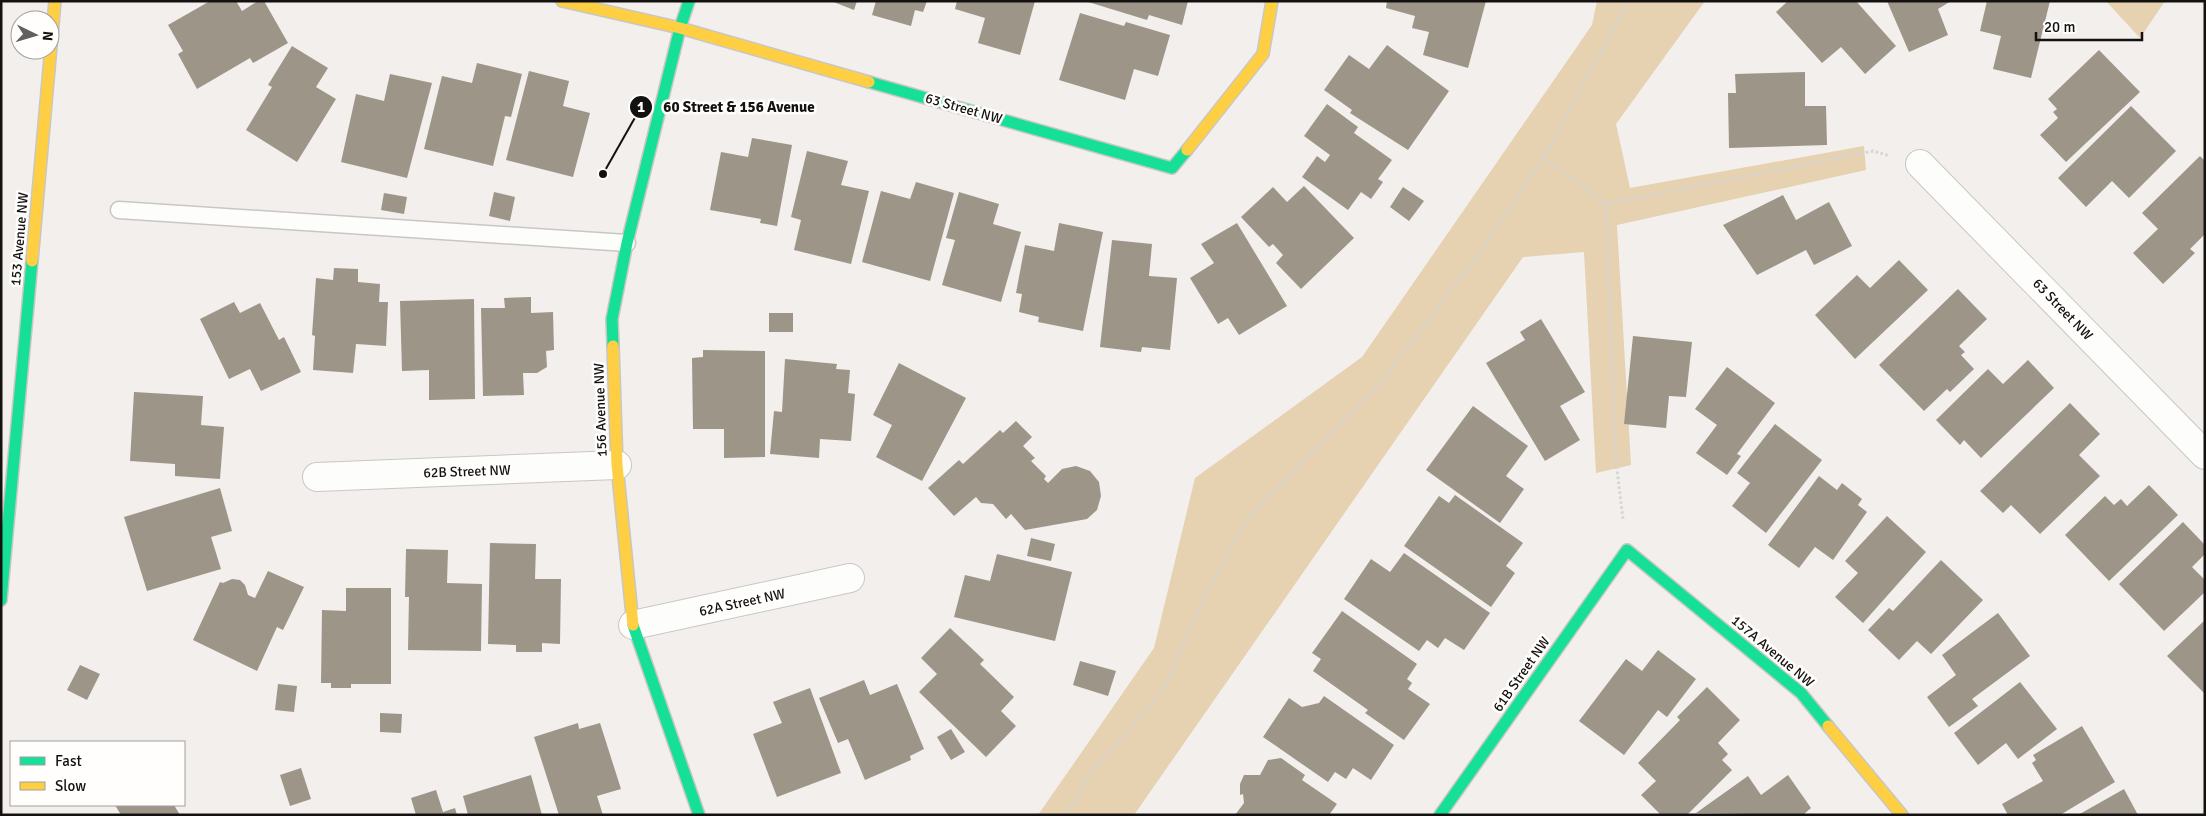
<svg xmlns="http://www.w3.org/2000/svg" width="2206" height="816" font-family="Signika,sans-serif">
  <rect width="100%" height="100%" fill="#f2efec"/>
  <!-- green -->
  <g fill="#e6d1b1">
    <polygon points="1597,1 1705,1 1616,124 1630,188 1864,146 1866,170 1617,225 1631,465 1596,473 1584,252 1523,257 1134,815 1038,815 1154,648 1195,478 1362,357 1592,25"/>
    <polygon points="2106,1 2165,1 2140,38"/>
  </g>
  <!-- building -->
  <g fill="#9d9588">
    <polygon points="210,1 236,1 242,11 258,1 264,1 288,43 253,63 250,58 197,89 178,54 183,51 168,25"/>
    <polygon points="831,1 857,1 854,10"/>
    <polygon points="876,1 927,1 923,12 915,10 911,26 872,15"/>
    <polygon points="957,1 1035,1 1020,55 978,43 985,18 955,9"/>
    <polygon points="1085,1 1188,1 1182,25 1149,15 1147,20"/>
    <polygon points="1387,1 1486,1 1468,68 1423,55 1429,32 1412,28 1415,16 1386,8"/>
    <polygon points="1788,1 1856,1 1896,46 1865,74 1841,47 1822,63 1776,12"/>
    <polygon points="1887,1 1951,1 1938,9 1948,35 1909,52"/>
    <polygon points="1987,1 2050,1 2031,78 1993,69 2001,36 1980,31"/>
    <polygon points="1080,13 1124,26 1126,22 1170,35 1158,76 1134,69 1125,100 1059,80"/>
    <polygon points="1387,45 1449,91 1408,150 1350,113 1352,110 1324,90 1349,55 1369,69"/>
    <polygon points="292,46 328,68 316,87 336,99 297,162 246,130 272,87 268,85"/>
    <polygon points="2099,50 2140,92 2066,162 2040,135 2058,118 2053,112 2057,109 2048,99"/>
    <polygon points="477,63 522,74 511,117 505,116 493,166 424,149 442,76 472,83"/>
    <polygon points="529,71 569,81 563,106 590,113 573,177 506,160"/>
    <polygon points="1805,72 1805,106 1826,106 1827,145 1729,148 1728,93 1736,93 1735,74"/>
    <polygon points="390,74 432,83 407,178 341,162 356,94 384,101"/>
    <polygon points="1327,104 1358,127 1354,133 1392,160 1378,179 1383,182 1371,199 1361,192 1348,210 1302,177 1317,156 1325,162 1330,155 1304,136"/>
    <polygon points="2131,106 2176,151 2129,198 2112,181 2086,207 2058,178"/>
    <polygon points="752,138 792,145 777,226 760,223 761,219 710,210 721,152 748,157"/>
    <polygon points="807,151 848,161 841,185 869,191 851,264 794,250 801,220 791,217"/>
    <polygon points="2200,156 2205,161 2205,234 2190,249 2195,253 2163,284 2133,253 2158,229 2142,213"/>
    <polygon points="916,182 954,193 930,281 862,262 881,191 910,199"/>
    <polygon points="1304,186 1354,238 1301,289 1276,263 1283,255 1273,244 1269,247 1241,217 1273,187 1287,202"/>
    <polygon points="1403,187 1424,201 1409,221 1390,207"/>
    <polygon points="494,192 515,197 510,221 489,216"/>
    <polygon points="959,192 999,204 993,224 1021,232 1001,302 942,285 955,240 946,238"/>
    <polygon points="384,193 407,197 404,214 381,210"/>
    <polygon points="1783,195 1796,220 1829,202 1852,246 1814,265 1806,250 1757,275 1723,225"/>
    <polygon points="1059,223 1103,232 1083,331 1038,322 1039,317 1019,312 1022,294 1016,293 1025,245 1054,251"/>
    <polygon points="1237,223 1287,306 1239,335 1228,318 1218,324 1190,278 1214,263 1201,244"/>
    <polygon points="1112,240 1152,244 1149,276 1177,278 1170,350 1142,347 1141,352 1100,347"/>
    <polygon points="1899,260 1928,290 1855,359 1815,315 1857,275 1870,288"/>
    <polygon points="334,268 358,269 358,282 380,284 379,302 388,302 386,346 356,344 353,373 313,370 315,336 312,335 316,278 333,280"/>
    <polygon points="1958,289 1987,319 1959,346 1965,352 1961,355 1974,369 1950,392 1947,389 1924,411 1879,365"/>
    <polygon points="531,297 531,313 553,312 554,350 546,351 547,367 537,373 523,373 524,395 483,396 481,308 505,308 504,298"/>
    <polygon points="474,299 475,399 429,400 429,370 402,371 400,301"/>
    <polygon points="234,302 240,313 260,303 279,340 284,337 301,372 261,391 250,369 229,379 200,319"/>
    <rect x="769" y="313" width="24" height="19"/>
    <polygon points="1541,319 1585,392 1560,406 1580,440 1545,461 1486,363 1525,340 1520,332"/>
    <polygon points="1633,336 1692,342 1686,397 1669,396 1666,428 1624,424"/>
    <polygon points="703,350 765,351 765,457 724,458 724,429 693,429 692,358 703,357"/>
    <polygon points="785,359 837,364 836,369 850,370 848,393 855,394 851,441 820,439 819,458 770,454 774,411 782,412"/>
    <polygon points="2028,360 2054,388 1981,458 1964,440 1960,445 1936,420 1988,369 2003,384"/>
    <polygon points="899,363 966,398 922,481 876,457 892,425 873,415"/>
    <polygon points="1727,367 1775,403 1737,454 1741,456 1727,475 1696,453 1717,425 1695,409"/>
    <polygon points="134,392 203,396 201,425 224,427 220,479 175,476 175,464 130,461"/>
    <polygon points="2070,403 2100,434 2079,455 2100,476 2040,534 2011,505 2003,513 1980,491"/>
    <polygon points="1473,406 1528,446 1506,476 1524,489 1500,523 1426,470"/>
    <polygon points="1016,421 1032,437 1023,446 1035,458 1031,461 1046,476 1044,479 1048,483 1062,469 1076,466 1090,471 1099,482 1101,496 1097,510 1087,519 1025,530 1011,514 1006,519 993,504 981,503 976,497 954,516 928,488 959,460 963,464 1000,430 1003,433"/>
    <polygon points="1775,424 1822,460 1766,533 1732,506 1750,483 1737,473"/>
    <polygon points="1819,476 1837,490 1842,483 1862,499 1858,505 1867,512 1833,560 1815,547 1799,568 1768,545"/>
    <polygon points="2149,485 2178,515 2109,581 2065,535 2105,496 2114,505 2121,499 2127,506"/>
    <polygon points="220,488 232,531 211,537 221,569 147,591 124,517"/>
    <polygon points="1455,495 1523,543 1506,566 1515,573 1491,607 1404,546 1439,496 1449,503"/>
    <polygon points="1887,516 1926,552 1863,623 1835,597 1858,573 1845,561"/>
    <polygon points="2183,522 2205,545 2205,554 2192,567 2205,580 2205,592 2164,631 2119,584"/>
    <polygon points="1031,538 1055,544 1051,561 1027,556"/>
    <polygon points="490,543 536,544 535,579 561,579 560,644 542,643 542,652 516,652 516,645 488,644"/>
    <polygon points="406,549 448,550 447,583 482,584 481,651 408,650 409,597 405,597"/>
    <polygon points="1404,553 1490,613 1464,650 1445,638 1438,648 1427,640 1419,651 1344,599 1371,559 1390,572"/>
    <polygon points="997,554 1072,572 1055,641 954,617 965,575 990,581"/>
    <polygon points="1941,560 1983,600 1931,654 1917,641 1899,660 1868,630 1889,608 1893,611"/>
    <polygon points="268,571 304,587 283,630 277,627 257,671 193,640 220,582 223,583 232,579 240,580 245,585 248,595 255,598"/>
    <polygon points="346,588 391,588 391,684 351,684 351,688 331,688 331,683 321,683 322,610 346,611"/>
    <polygon points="1342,611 1417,664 1407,679 1412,683 1408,689 1430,704 1404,740 1365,713 1368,710 1313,671 1321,659 1312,653"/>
    <polygon points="1998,613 2030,656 1972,699 1978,706 1949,727 1927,697 1956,675 1942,655"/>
    <polygon points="2205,620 2205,694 2167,656"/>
    <polygon points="950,628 984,660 980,664 1014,697 1001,711 1016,726 986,757 919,692 937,674 921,658"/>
    <polygon points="1658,650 1696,679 1667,717 1658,710 1624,755 1579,721 1626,659 1642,671"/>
    <polygon points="1080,661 1116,671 1108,696 1073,685"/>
    <polygon points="80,665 100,674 87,700 67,690"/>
    <polygon points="864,680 870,695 897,684 924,749 910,756 911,760 865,780 848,739 838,743 819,698"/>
    <polygon points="2020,682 2057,729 2018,759 2006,743 1978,765 1954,733"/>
    <polygon points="278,684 297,686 294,712 275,710"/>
    <polygon points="1707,687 1740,720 1718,743 1728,754 1722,760 1732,770 1687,815 1661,815 1641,795 1656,781 1638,763 1680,720 1677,717"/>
    <polygon points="810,688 841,773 777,797 753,734 782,723 773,702"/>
    <polygon points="1324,696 1394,745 1371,780 1353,768 1346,779 1335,772 1328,782 1263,737 1289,698 1302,707 1319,703"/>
    <polygon points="380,713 402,714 401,733 380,732"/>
    <polygon points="578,723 579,729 600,723 621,789 597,796 603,815 559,815 534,737"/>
    <polygon points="2082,726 2115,782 2060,815 2008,815 2002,804 2043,781 2032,763 2036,760 2033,755"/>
    <polygon points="951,729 965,752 951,760 937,737"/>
    <polygon points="1281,758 1305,775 1302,780 1337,804 1329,815 1235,815 1244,803 1243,794 1240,795 1240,784 1244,775 1260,775 1268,760"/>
    <polygon points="301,768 311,799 290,806 280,775"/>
    <polygon points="531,775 542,815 468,815 463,796"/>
    <polygon points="1788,775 1811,808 1803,815 1696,813 1748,776 1761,795"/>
    <polygon points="2124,789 2138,815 2078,815"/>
    <polygon points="436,790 443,812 455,808 457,815 416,815 411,798"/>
    <polygon points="115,805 174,805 180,815 121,815"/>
  </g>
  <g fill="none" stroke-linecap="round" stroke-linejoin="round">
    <!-- lane casing -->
    <g stroke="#c9c7c4" stroke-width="19">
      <polyline id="lane" points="119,210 627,243"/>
    </g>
    <!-- street casing -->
    <g stroke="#c9c7c4" stroke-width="30">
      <g id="street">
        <polyline points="1920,164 2205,455"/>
        <polyline points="317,477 617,465"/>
        <polyline points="633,625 850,578"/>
      </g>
    </g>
    <!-- fast casing -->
    <g stroke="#c9c7c4" stroke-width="14">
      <g id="fast">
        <polyline points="869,82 1172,168 1187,150"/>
        <polyline points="613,346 612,319 627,243 680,28 689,1"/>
        <polyline points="1,600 32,261"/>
        <polyline points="633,625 699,815"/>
        <polyline points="1440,815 1627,550 1801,693 1828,726"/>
      </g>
    </g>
    <!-- slow casing -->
    <g stroke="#c9c7c4" stroke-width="14">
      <g id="slow">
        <polyline points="562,1 680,28 869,82"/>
        <polyline points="1187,150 1263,54 1272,1"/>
        <polyline points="32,261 55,1"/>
        <polyline points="613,346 617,465 633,625"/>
        <polyline points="1828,726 1902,815"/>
      </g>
    </g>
    <!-- path -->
    <g stroke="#d5d5d3" stroke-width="3" stroke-dasharray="2.5 2.5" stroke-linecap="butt">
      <polyline points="1544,158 1606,204 1616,462 1623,519"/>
      <polyline points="1606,204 1873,151 1890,156"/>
      <polyline points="1060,815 1072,805 1093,770 1163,691 1205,595 1250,515 1379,384 1477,256 1544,158 1628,1"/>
    </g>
    <!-- lane -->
    <use href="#lane" stroke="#fdfdfc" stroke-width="16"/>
    <!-- street -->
    <use href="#street" stroke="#fdfdfc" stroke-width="28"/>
    <!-- fast -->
    <use href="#fast" stroke="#16e098" stroke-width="11"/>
    <!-- slow -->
    <use href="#slow" stroke="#ffcf43" stroke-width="11"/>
  </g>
  <g text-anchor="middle" stroke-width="5" stroke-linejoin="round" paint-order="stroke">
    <!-- street labels -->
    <g font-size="14" fill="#141210" stroke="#fffefd">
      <text transform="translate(964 108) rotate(16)" y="5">63 Street NW</text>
      <text transform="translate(19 239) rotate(-85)" y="5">153 Avenue NW</text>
      <text transform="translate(2063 309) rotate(46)" y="5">63 Street NW</text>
      <text transform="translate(600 410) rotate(-92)" y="5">156 Avenue NW</text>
      <text transform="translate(467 471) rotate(-2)" y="5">62B Street NW</text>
      <text transform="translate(742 602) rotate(-12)" y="5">62A Street NW</text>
      <text transform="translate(1773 651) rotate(40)" y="5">157A Avenue NW</text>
      <text transform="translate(1521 674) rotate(-55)" y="5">61B Street NW</text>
    </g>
  </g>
  <!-- callouts -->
  <path fill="none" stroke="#141210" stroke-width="2" d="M603 174L641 107"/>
  <g fill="#141210" stroke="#fffefd" stroke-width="2">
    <circle cx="603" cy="174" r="5"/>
    <circle cx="641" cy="107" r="12"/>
  </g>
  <g font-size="15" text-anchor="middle" font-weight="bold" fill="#fff">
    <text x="641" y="112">1</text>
  </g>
  <g font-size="15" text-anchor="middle" font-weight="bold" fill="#141210" stroke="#fffefd" stroke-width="5" stroke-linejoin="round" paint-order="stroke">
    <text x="739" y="112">60 Street &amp; 156 Avenue</text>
  </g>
  <!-- border -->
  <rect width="2206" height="816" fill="none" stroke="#141210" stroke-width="5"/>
  <!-- legend -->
  <rect x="10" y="741" width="175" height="65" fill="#fffefd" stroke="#a1a09e"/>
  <rect x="20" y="757" width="25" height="8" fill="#16e098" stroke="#a1a09e"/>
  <text x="55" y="766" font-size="15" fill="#141210">Fast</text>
  <rect x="20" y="782" width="25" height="8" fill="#ffcf43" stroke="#a1a09e"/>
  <text x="55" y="791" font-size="15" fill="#141210">Slow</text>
  <!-- north arrow -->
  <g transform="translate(35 35) rotate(95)"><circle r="24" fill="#fffefd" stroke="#a1a09e"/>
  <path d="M0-4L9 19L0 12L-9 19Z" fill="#625f5d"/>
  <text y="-8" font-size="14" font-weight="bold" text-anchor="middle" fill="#141210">N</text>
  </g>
  <!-- scale -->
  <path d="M2036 32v8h106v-8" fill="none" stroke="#141210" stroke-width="2.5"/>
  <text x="2044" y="32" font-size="15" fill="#141210" stroke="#fffefd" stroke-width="4" paint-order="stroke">20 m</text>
</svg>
